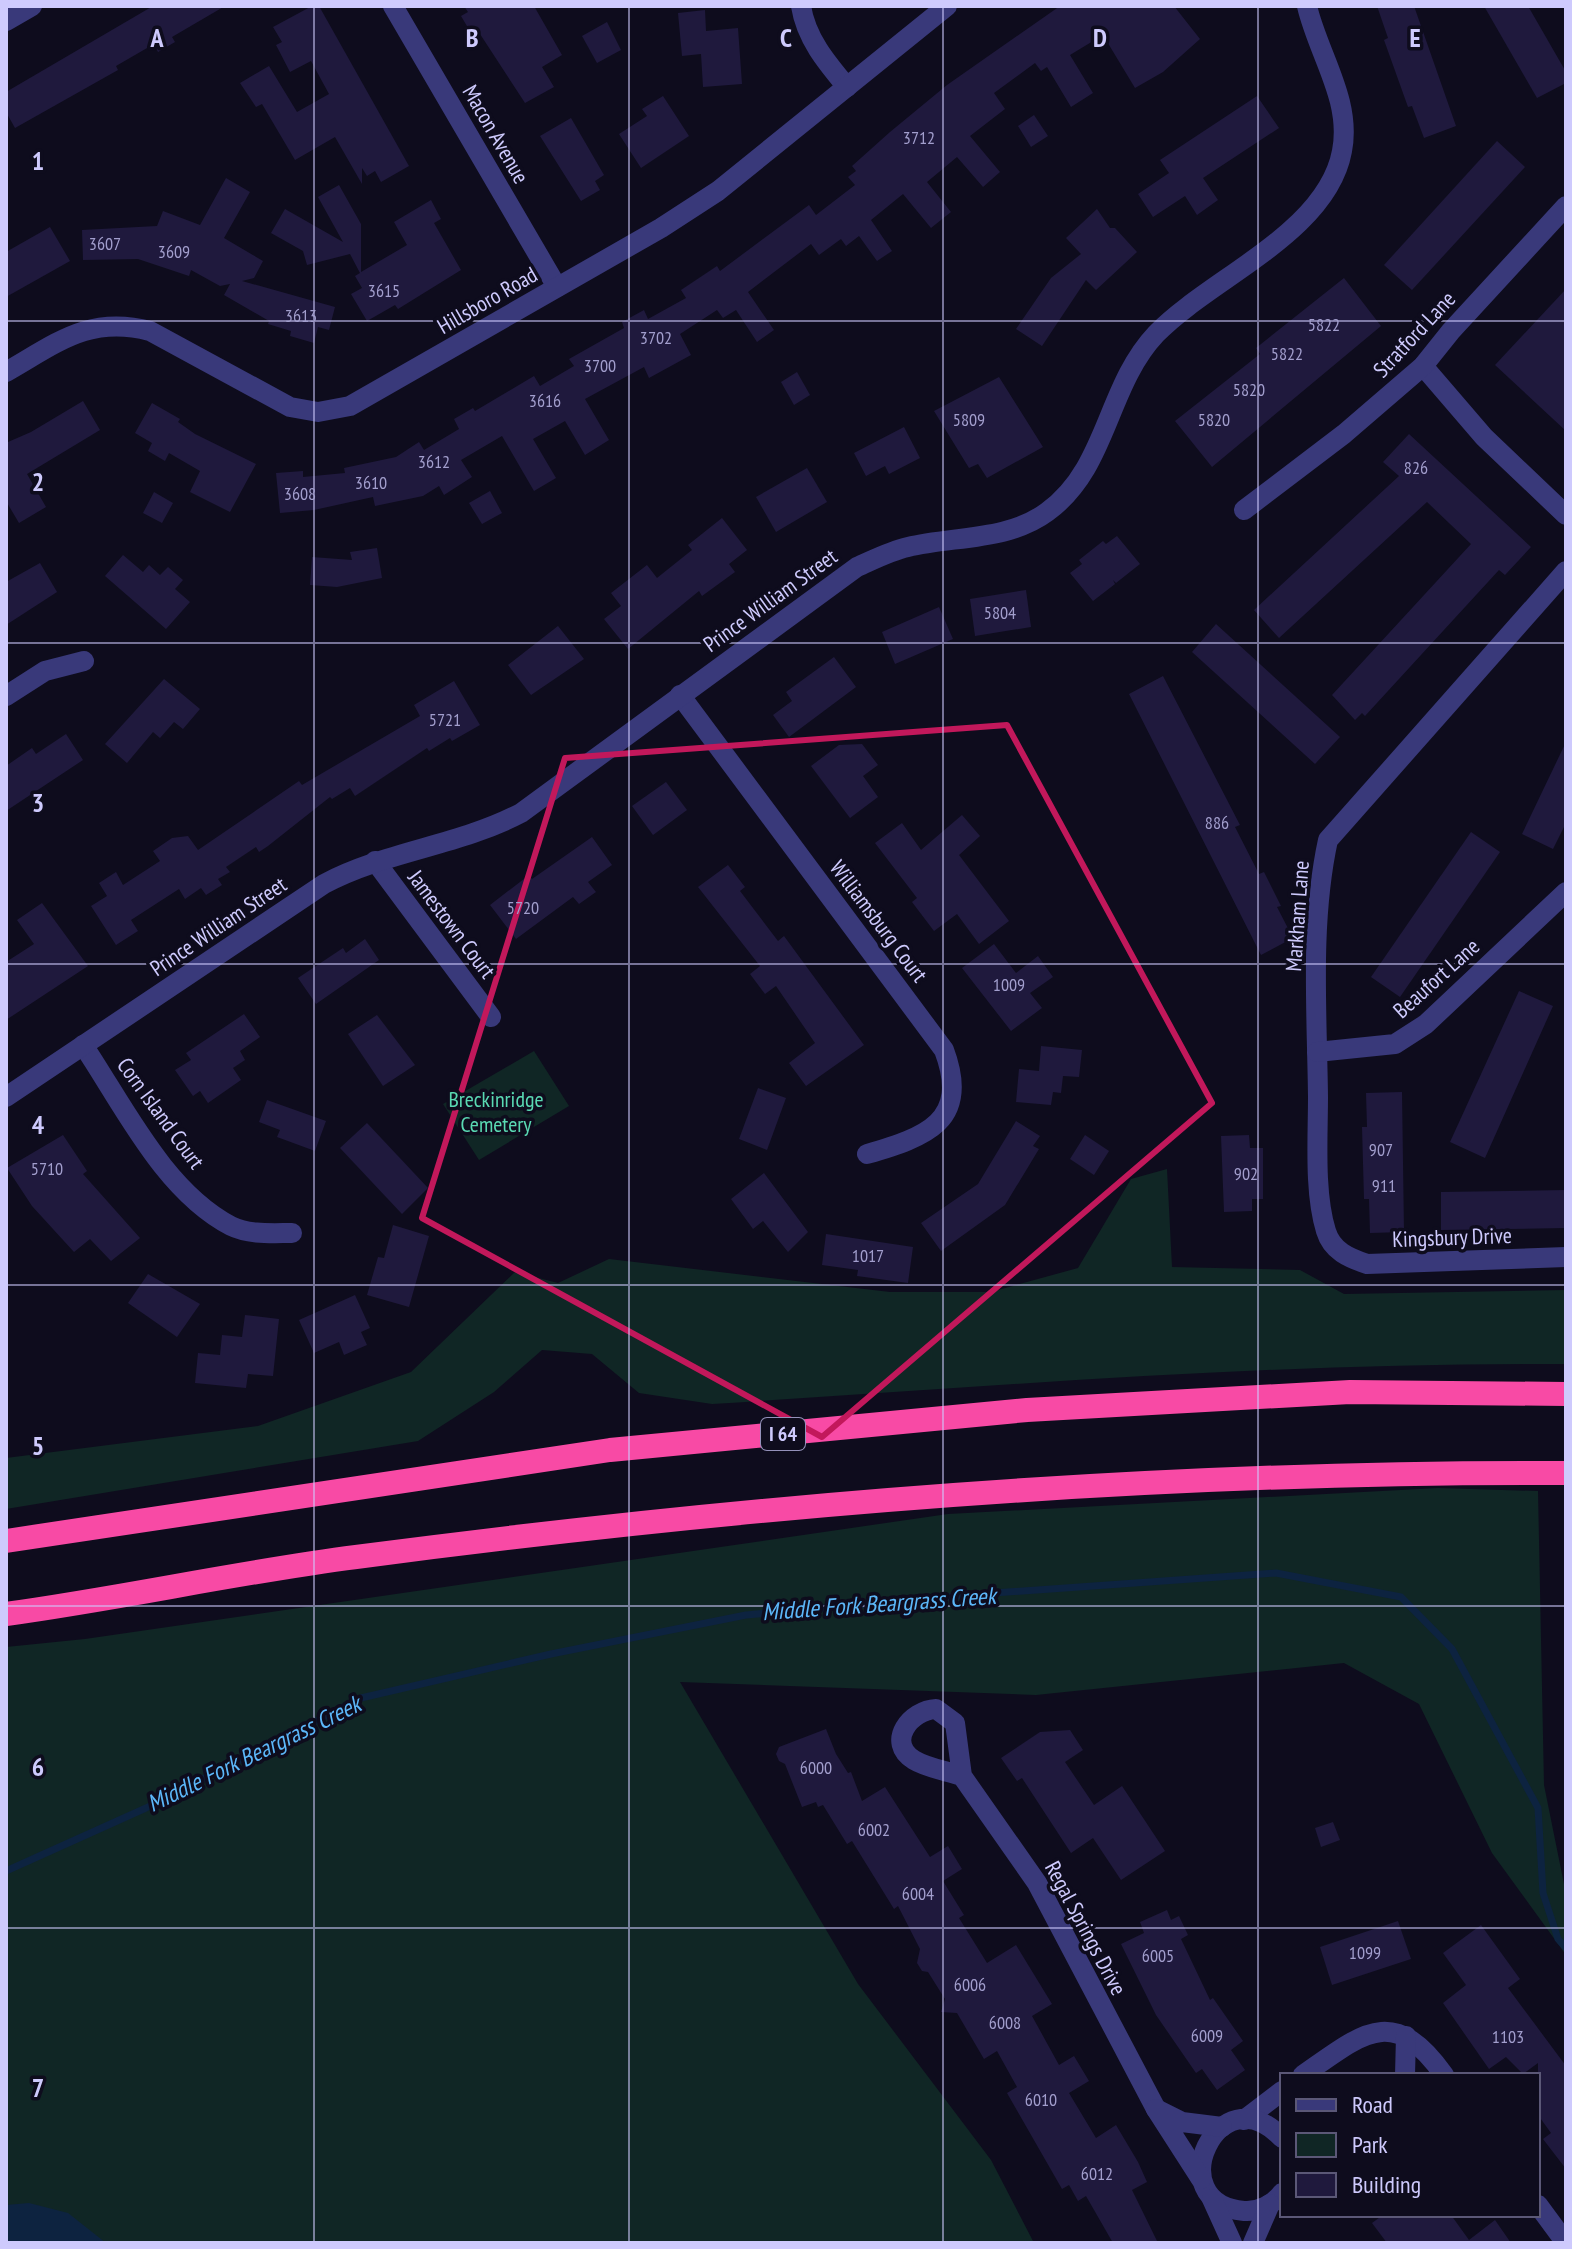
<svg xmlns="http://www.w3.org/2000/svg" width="1572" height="2249" font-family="'PT Sans Narrow',sans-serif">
  <rect width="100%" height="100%" fill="#0e0c1d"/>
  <!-- green -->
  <g fill="#102625">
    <polygon points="534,1051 569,1106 479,1160 443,1104"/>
    <path d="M1167,1169L1172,1267L1300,1270L1344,1294L1566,1290V1364C1281,1362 996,1386 712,1404L639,1393L592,1354L542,1350L494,1392L418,1441L6,1509V1458L258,1426L411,1372L515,1272L558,1283L609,1259L890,1292H991L1078,1268L1131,1179Z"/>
    <polygon points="1438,1488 1538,1491 1544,1785 1566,1894 1566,1955 1492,1853 1419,1704 1344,1663 1036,1695 680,1682 858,1984 991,2160 1034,2243 6,2243 6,1647 85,1639 948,1514"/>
  </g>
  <!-- water -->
  <polygon fill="#0d2340" points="29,2203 68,2213 106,2243 6,2243 6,2205"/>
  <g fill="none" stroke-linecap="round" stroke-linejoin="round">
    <!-- stream -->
    <polyline stroke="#0d2340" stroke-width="7" points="6,1871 146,1808 361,1698 551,1654 746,1615 980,1594 1276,1573 1401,1597 1452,1649 1538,1808 1543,1893 1558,1939 1566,1948"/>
  </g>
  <!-- building -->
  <g fill="#1f193d">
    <polygon points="153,6 225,6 172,37 175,42 158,52 154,44 116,66 118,70 15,128 6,112 6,92"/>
    <polygon points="312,6 319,6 409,166 381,182 375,171 367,176 362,168 362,184 335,137 295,160 262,104 256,107 240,83 269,66 297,112 329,94 311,61 290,72 276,45 282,42 273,27"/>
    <polygon points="464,6 534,6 562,55 542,67 554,87 525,103 480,34 474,38 461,16 468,12"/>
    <polygon points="1060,6 1174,6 1200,39 1163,72 1135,88 1103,35 1070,55 1093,93 1071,107 1047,67 1041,71 1035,63 994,93 1005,109 970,136 1000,172 983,187 957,157 927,182 951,212 931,228 903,194 871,220 892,251 877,261 859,236 846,246 841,239 819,255 811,244 748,292 774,330 757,342 736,310 723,318 717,310 680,334 691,355 649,378 644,367 585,399 609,440 585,455 565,421 533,439 556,478 534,491 502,436 461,460 472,477 444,495 439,486 423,496 375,506 373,497 314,510 280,513 276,473 303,471 303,477 345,473 344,468 396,457 419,442 424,450 459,429 454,419 473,408 475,411 534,376 540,386 574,366 569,359 624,328 622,322 644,310 648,319 686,298 681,290 717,266 720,271 809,205 816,215 855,185 848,177 856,171 852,166 890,132 947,85"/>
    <polygon points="1377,6 1414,6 1456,126 1424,138 1412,106 1408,107 1384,40 1388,38"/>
    <polygon points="1484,6 1528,6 1566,72 1566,83 1537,98"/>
    <polygon points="705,10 706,31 738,28 742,84 703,87 701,54 682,56 678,13"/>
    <polygon points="607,22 621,50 597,63 582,36"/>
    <polygon points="663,96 689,136 641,168 619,134 647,116 642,109"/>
    <polygon points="1257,96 1279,128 1203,178 1218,200 1197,215 1185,196 1153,217 1138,194 1169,173 1160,160"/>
    <polygon points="1034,115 1048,136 1031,147 1018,126"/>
    <polygon points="571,118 604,175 595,181 600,190 581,201 540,136"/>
    <polygon points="1497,141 1525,167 1412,290 1384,265"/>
    <polygon points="226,178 250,192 224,238 263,261 254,278 242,281 335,307 329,330 318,327 314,343 290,336 291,331 268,324 269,321 224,295 230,284 220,286 191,270 189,276 138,259 83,260 82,230 157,226 163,211 200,225"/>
    <polygon points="339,185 361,224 361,272 407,245 394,222 431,200 441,219 434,223 461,270 398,309 395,305 367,321 351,294 362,288 355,276 360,273 350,254 307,265 303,251 271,233 285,209 343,242 318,197"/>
    <polygon points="1097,209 1110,228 1115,228 1137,252 1096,290 1086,280 1042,346 1016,329 1051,278 1081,254 1066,238"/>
    <polygon points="50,227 70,261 6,297 6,252"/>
    <polygon points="1344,278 1381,326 1212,467 1175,421 1260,354 1256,348"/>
    <polygon points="1566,289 1566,431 1495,365"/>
    <polygon points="797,372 810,395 794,405 781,382"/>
    <polygon points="999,377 1043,447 987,478 978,464 969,468 934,411"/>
    <polygon points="83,401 100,430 27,474 46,507 19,523 6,501 6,439 8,442 31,432"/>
    <polygon points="152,403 180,419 178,422 195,434 256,464 230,512 190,492 200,471 169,453 165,461 148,451 152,443 135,433"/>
    <polygon points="904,427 920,458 889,474 885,466 866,476 854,453"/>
    <polygon points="1409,434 1531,547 1505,575 1499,570 1365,716 1362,713 1355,720 1332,695 1471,544 1427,502 1279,638 1254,610 1399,476 1383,462"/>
    <polygon points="807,468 827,502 776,532 756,497"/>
    <polygon points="490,491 502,513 482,524 469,503"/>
    <polygon points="154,492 173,503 162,523 143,513"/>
    <polygon points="722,518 747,550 729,564 735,572 702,596 699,591 628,649 604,619 621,606 611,593 647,565 657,578 692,550 688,545"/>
    <polygon points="1117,536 1140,564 1116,583 1113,580 1115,584 1093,601 1070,573 1082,564 1079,560 1103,541 1106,544"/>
    <polygon points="377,548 382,578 337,587 310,585 312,557 352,560 350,552"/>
    <polygon points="123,555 143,572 149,565 160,575 168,567 183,580 175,589 190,602 166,629 105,576"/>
    <polygon points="40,563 57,592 6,625 6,582"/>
    <polygon points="1026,590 1031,627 975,636 970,599"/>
    <polygon points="939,607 953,639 895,664 882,632"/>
    <polygon points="1216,624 1340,737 1315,764 1192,652"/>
    <polygon points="558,626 584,659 531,695 508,665"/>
    <polygon points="834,657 856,687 789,737 773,715 792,701 786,692"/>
    <polygon points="1163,676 1240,825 1235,827 1259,874 1264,872 1281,906 1277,907 1293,938 1261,955 1129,694"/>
    <polygon points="164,679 200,709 183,729 174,722 160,738 153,732 127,763 105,744"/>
    <polygon points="454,681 480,725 452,741 450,738 429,751 427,748 355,796 350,788 332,799 330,797 268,846 259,852 256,847 226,867 230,872 218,879 222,885 206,895 201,888 185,899 179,889 131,920 138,931 116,945 91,906 107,896 99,883 116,872 123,885 160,861 153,851 172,838 188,836 198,850 299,781 302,785 420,716 414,705"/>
    <polygon points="66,734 83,760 6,811 6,766 32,748 36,754"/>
    <polygon points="1566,742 1566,823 1553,849 1522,834"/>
    <polygon points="862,744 878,765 863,776 878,797 850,818 811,766 839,745"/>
    <polygon points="666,782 687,810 653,835 632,806"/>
    <polygon points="962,815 980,836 959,855 1009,921 979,944 957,914 934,931 912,902 917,898 875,843 902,823 921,850"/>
    <polygon points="1471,832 1500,852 1400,997 1371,977"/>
    <polygon points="592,837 612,865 588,882 596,892 579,904 573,897 516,939 490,905 529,875 532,879"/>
    <polygon points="728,865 745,887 740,891 778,941 784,936 864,1045 806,1086 789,1063 815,1043 776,986 765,994 750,974 760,966 698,887"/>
    <polygon points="42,903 88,966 6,1020 6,962 34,944 17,920"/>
    <polygon points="365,939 379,960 316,1004 298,978 343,948 346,953"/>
    <polygon points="994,944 1016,973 1038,956 1053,977 1030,993 1042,1008 1011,1031 962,968"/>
    <polygon points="1519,991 1553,1006 1485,1158 1450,1142"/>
    <polygon points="244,1014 260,1037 240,1051 245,1060 233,1068 241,1080 208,1103 200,1091 193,1096 175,1070 191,1060 186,1053"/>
    <polygon points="377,1015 415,1065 383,1086 348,1034"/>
    <polygon points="1041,1046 1082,1050 1079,1077 1063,1076 1061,1093 1053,1092 1051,1105 1016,1102 1019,1069 1039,1071"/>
    <polygon points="758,1088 786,1098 767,1150 739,1139"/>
    <polygon points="1402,1092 1404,1232 1370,1233 1369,1199 1364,1199 1362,1127 1367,1127 1366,1093"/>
    <polygon points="267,1100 326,1121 315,1151 277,1137 280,1130 259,1122"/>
    <polygon points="1016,1121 1040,1136 1033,1146 1039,1149 1005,1205 941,1251 921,1223 978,1184"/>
    <polygon points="367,1123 428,1188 402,1214 340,1148"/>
    <polygon points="63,1135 87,1171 83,1174 140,1238 111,1261 90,1239 74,1252 32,1206 7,1168"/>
    <polygon points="1085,1135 1109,1151 1094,1175 1070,1159"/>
    <polygon points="1249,1135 1250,1148 1263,1148 1263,1199 1252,1199 1252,1211 1224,1212 1221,1136"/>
    <polygon points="764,1173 808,1232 788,1252 763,1221 753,1229 731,1199"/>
    <polygon points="1566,1190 1566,1228 1441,1230 1441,1192"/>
    <polygon points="393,1225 429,1236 409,1307 367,1295 378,1257 384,1258"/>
    <polygon points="826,1234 913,1247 908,1283 857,1276 858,1270 822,1265"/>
    <polygon points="148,1274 200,1304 177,1337 128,1303"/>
    <polygon points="355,1295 370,1328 361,1332 367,1345 344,1355 339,1342 314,1353 299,1320"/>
    <polygon points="245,1315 279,1319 273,1376 248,1374 246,1388 195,1383 198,1353 220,1355 222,1335 242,1337"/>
    <polygon points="826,1729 836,1754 848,1773 851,1772 862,1801 885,1787 930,1857 948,1846 962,1869 943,1881 964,1915 959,1918 987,1963 1016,1945 1052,2004 1032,2016 1059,2065 1074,2056 1089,2081 1069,2093 1096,2138 1116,2125 1138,2162 1147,2182 1132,2190 1158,2243 1113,2243 1086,2196 1078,2201 1069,2185 1062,2189 1007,2093 1017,2087 997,2051 984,2059 957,2013 941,2012 945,1999 928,1972 922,1971 917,1963 920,1949 898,1906 894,1909 852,1841 847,1844 823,1805 818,1807 816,1802 802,1807 785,1764 779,1761 776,1754 779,1747"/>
    <polygon points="1070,1730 1083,1750 1065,1762 1094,1805 1122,1786 1165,1851 1121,1880 1093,1838 1071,1853 1022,1778 1017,1781 1001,1758 1040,1732"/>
    <polygon points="1333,1822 1340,1840 1321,1847 1315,1828"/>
    <polygon points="1167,1910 1171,1920 1179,1916 1188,1935 1181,1939 1210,2000 1213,1998 1243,2041 1231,2050 1245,2070 1217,2090 1202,2069 1196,2073 1156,2015 1121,1944 1144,1933 1140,1922"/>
    <polygon points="1398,1921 1411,1959 1332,1985 1320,1947"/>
    <polygon points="1481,1925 1520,1979 1508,1988 1566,2066 1566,2169 1543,2139 1551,2133 1538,2115 1538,2063 1523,2074 1506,2057 1489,2069 1443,2003 1466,1985 1443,1953"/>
    <polygon points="1383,2215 1451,2215 1469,2240 1495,2220 1511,2243 1387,2243 1372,2223"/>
  </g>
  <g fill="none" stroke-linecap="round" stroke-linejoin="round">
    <!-- minor -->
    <g stroke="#39397a" stroke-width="20">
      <polyline points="393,6 557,287"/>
      <path d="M801,6C806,38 826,62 847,87"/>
      <polyline points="6,21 32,6"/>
      <polyline points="1423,366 1484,437 1566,515"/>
      <path d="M6,372C57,343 89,315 150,331L290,407L318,412L350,406L661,228L718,191L947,6"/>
      <polyline points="1244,510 1344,434 1423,366 1451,331 1566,206"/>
      <path d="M1566,571L1328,840C1310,923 1317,1011 1318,1097C1318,1137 1314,1193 1326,1231C1332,1251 1349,1258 1367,1264L1566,1257"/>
      <path d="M680,695L944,1050C971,1122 925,1137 867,1154"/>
      <polyline points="6,696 45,671 84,661"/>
      <polyline points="375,861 491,1017"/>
      <path d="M83,1045C124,1106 164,1191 231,1226C249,1235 273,1233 292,1233"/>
      <polyline points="1317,1052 1395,1044 1426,1024 1566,892"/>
      <path d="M6,1097L324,884C386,851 458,846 521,813L857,567C873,560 890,551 908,547C953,536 1008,541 1047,512C1108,468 1106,387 1156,334C1210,278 1327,233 1342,151C1352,100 1318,54 1307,6"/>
      <path d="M962,1776C947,1771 927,1768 914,1760C885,1742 911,1710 936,1709L955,1723L962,1776L1037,1883L1156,2109"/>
      <path d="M1303,2075C1362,2034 1393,2003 1444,2075"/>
      <polyline points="1405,2075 1406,2036"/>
      <polyline points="1244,2120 1282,2091"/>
      <path d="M1282,2138C1218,2070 1158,2204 1244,2211C1258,2212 1273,2205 1282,2193"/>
      <polyline points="1201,2179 1156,2109 1182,2122 1222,2127"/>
      <polyline points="1212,2199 1232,2243"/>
      <polyline points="1538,2205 1566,2243"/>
      <polyline points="1253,2243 1270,2204"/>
    </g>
    <!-- highway -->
    <g stroke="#f84aa5" stroke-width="24">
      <polyline points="6,1541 610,1450 1027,1410 1350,1392 1566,1394"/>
      <path d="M6,1614C123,1598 239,1572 356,1557C757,1504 1162,1471 1566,1473"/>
    </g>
  </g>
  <!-- marked area -->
  <path fill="none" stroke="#c2185b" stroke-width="6" stroke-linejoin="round" d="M1007,725L1212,1103L822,1437L422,1218L565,758Z"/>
  <!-- grid -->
  <path fill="none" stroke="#cecafd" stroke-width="2" stroke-opacity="0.55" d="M314,6V2243M629,6V2243M943,6V2243M1258,6V2243M6,321H1566M6,643H1566M6,964H1566M6,1285H1566M6,1606H1566M6,1928H1566"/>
  <g text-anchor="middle" stroke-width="7" stroke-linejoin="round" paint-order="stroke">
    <!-- number labels -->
    <g font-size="18" fill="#a29ecd">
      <text x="919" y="144">3712</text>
      <text x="105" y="250">3607</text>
      <text x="174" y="258">3609</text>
      <text x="384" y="297">3615</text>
      <text x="301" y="322">3613</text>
      <text x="1324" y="331">5822</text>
      <text x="656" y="344">3702</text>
      <text x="1287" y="360">5822</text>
      <text x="600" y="372">3700</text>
      <text x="1249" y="396">5820</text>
      <text x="545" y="407">3616</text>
      <text x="969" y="426">5809</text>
      <text x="1214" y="426">5820</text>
      <text x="434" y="468">3612</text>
      <text x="1416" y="474">826</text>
      <text x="371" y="489">3610</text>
      <text x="300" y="500">3608</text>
      <text x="1000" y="619">5804</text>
      <text x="445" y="726">5721</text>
      <text x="1217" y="829">886</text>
      <text x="523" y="914">5720</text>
      <text x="1009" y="991">1009</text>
      <text x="1381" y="1156">907</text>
      <text x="47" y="1175">5710</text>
      <text x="1246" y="1180">902</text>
      <text x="1384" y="1192">911</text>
      <text x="868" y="1262">1017</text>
      <text x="816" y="1774">6000</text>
      <text x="874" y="1836">6002</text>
      <text x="918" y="1900">6004</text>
      <text x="1365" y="1959">1099</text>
      <text x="1158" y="1962">6005</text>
      <text x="970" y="1991">6006</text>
      <text x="1005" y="2029">6008</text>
      <text x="1207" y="2042">6009</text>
      <text x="1508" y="2043">1103</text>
      <text x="1041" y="2106">6010</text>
      <text x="1097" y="2180">6012</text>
    </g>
    <!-- shield labels -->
    <rect fill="#0e0c1d" stroke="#9491ba" stroke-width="2" x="761" y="1418" width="44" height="32" rx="6"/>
    <g font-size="20" font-weight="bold" fill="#cecafd">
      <text x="783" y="1441">I 64</text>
    </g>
    <!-- street labels -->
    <g font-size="22" fill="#cecafd" stroke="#0e0c1d">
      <text transform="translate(496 134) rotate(60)" y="8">Macon Avenue</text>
      <text transform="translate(487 300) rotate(-30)" y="8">Hillsboro Road</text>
      <text transform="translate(1414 334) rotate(-47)" y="8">Stratford Lane</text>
      <text transform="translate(770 600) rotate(-36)" y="8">Prince William Street</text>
      <text transform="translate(1297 916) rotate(-86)" y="8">Markham Lane</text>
      <text transform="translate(879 921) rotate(53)" y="8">Williamsburg Court</text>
      <text transform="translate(452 924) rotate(53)" y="8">Jamestown Court</text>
      <text transform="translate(218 926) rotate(-34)" y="8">Prince William Street</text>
      <text transform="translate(1436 978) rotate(-42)" y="8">Beaufort Lane</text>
      <text transform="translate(161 1113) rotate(54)" y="8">Corn Island Court</text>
      <text transform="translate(1452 1237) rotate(-2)" y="8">Kingsbury Drive</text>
      <text transform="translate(1086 1928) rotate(62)" y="8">Regal Springs Drive</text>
    </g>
    <!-- park labels -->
    <g font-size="22" fill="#5ad9b3" stroke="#0e0c1d">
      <text x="496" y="1107">Breckinridge<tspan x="496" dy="25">Cemetery</tspan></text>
    </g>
    <!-- water labels -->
    <g font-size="24" font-style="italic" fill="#5cb7f9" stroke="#0e0c1d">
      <text transform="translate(879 1604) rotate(-4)" y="8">Middle Fork Beargrass Creek</text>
      <text transform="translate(254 1754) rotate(-26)" y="8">Middle Fork Beargrass Creek</text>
    </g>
  </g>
  <g font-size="26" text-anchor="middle" font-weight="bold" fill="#cecafd" stroke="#0e0c1d" stroke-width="7" stroke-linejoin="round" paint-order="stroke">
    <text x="157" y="47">A</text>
    <text x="472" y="47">B</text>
    <text x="786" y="47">C</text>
    <text x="1100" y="47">D</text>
    <text x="1415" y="47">E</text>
    <text x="38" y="170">1</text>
    <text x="38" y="491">2</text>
    <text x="38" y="812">3</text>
    <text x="38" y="1134">4</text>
    <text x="38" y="1455">5</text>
    <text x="38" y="1776">6</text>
    <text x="38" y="2097">7</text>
  </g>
  <!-- border -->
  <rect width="1572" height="2249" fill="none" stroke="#cecafd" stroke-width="16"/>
  <!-- legend -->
  <rect x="1280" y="2073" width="260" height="144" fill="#0e0c1d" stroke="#5b5877" stroke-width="2"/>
  <rect x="1296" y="2099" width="40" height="12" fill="#39397a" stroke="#5b5877" stroke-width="2"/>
  <text x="1352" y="2113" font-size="24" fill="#cecafd">Road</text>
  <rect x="1296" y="2133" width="40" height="24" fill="#102625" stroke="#5b5877" stroke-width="2"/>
  <text x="1352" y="2153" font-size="24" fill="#cecafd">Park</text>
  <rect x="1296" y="2173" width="40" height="24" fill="#1f193d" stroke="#5b5877" stroke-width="2"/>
  <text x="1352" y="2193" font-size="24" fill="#cecafd">Building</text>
</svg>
